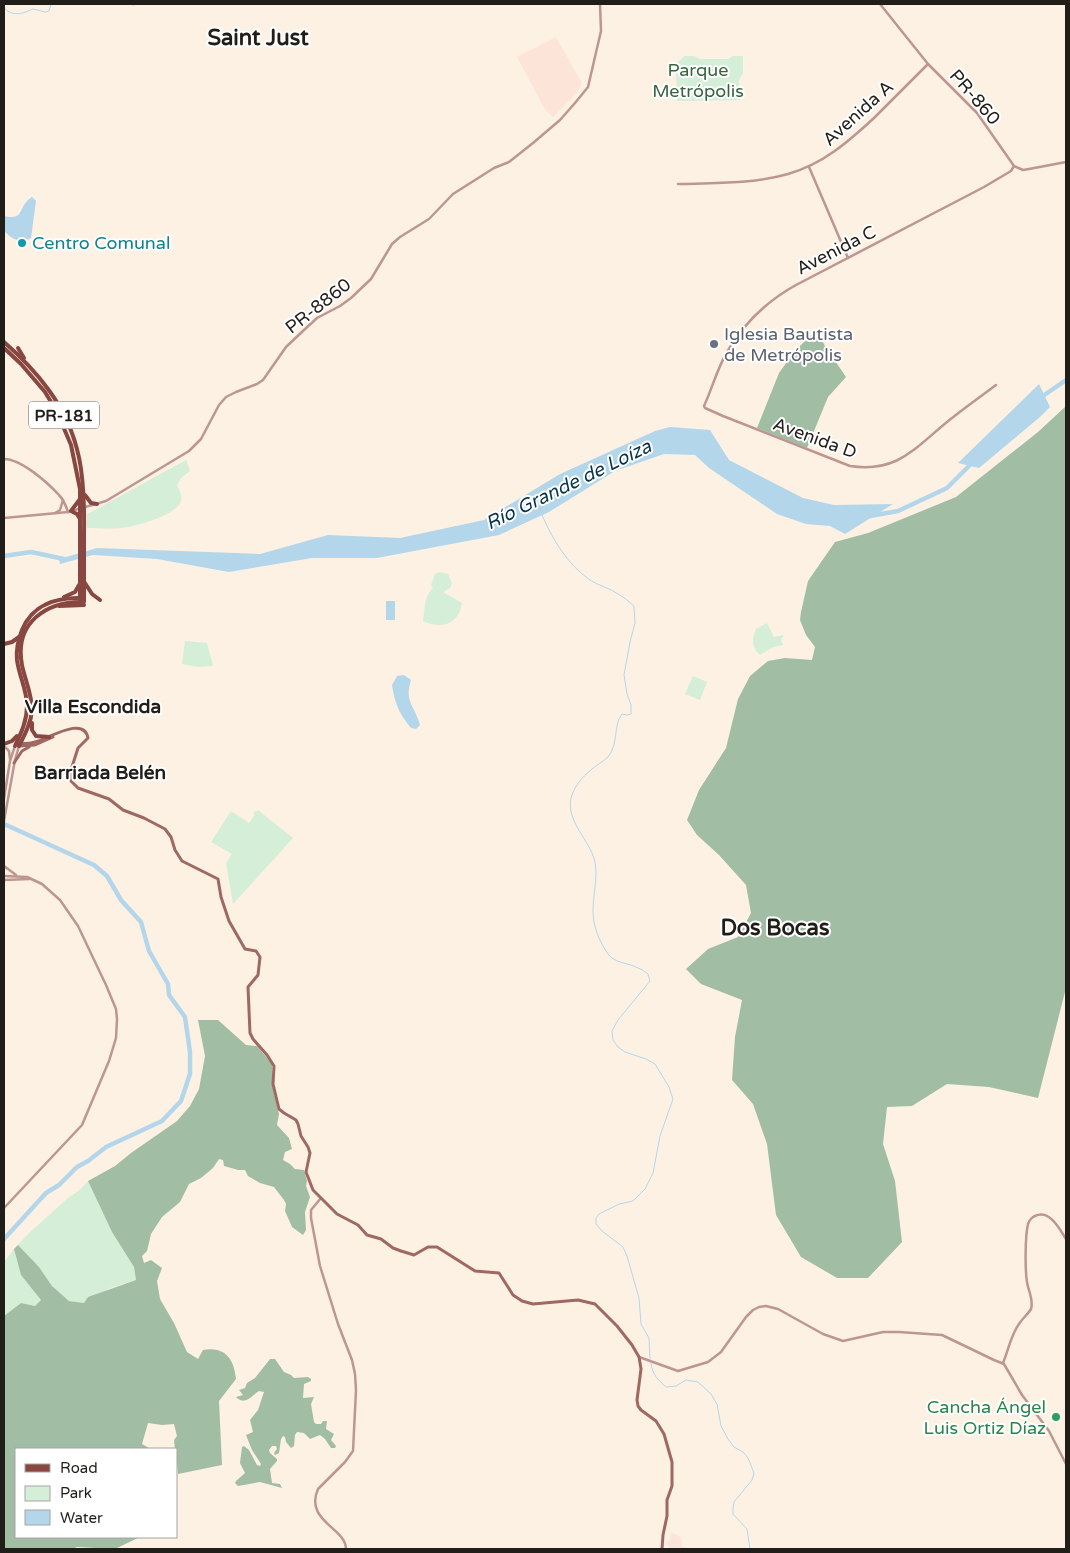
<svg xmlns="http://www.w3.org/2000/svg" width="1070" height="1553" font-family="'Varela Round',sans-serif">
  <rect width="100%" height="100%" fill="#fdf1e4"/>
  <!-- education -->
  <g fill="#fce4d9">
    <polygon points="556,37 582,83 576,94 553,117 546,111 517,57"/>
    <polygon points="671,1533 677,1535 681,1538 682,1547 695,1549 669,1549 666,1544 667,1541 670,1540"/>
  </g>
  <!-- green -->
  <g fill="#d4eed7">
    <polygon points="684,56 694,56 700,59 728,59 733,56 743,56 743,73 739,80 740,100 677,101 676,66 678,62"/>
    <path d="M186,460L190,471L181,478L177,485C179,489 182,495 181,500C179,514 140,525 127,527C115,530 100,528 87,528V514C121,497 153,477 186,460Z"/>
    <path d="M440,572L448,574L452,583L450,588L443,592L462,603C459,624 441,630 423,621C425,610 424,595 433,588L431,585L435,574Z"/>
    <path d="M767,623L774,637L784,635L781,640L783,645L773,647L760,655C751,647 752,639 756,629Z"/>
    <polygon points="185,641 207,643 213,665 212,666 198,667 182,664"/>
    <polygon points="693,676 707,682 700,700 685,694"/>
    <polygon points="258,810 293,838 233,904 226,863 232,854 211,842 231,811 249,823 254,816 254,812"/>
    <polygon points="88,1181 112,1232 134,1267 136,1280 110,1288 84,1303 69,1301 52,1286 39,1267 18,1245 27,1235 68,1198 81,1189"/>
    <polygon points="14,1249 21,1275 41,1300 35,1306 21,1303 4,1316 4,1262"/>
  </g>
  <!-- forest -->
  <g fill="#a1bda4">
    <polygon points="816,330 825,346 846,377 828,397 807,448 757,428 779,373 794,352"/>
    <polygon points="1066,406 1066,988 1038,1098 989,1087 947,1084 912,1106 887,1107 883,1144 895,1181 902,1242 868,1278 837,1278 801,1257 776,1215 767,1144 753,1104 732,1080 735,1037 742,1000 701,984 686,969 708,949 738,937 751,913 746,885 719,855 697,835 687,820 699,790 726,748 738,699 750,676 768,661 785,658 812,660 815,647 806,635 800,620 801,612 808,581 835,542 868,533 956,497 1038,432"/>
    <path d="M198,1020H218L246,1045L257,1046L272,1064V1084L279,1114L277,1125L289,1138L292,1149L285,1152L283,1160L290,1164L295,1169L304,1170L307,1181L306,1186L310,1197L305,1212L306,1230L303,1235L292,1227L285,1211L286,1204L284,1200L274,1187L260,1183L248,1176L245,1170H238L224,1166L223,1160L219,1159L213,1168L201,1178L189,1184L180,1202L162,1217L151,1234L147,1251L142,1256L144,1263L151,1260L162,1268L157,1281L160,1299L174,1323L187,1352L198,1359L203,1350C225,1346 234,1359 236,1379L219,1401L222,1465L178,1474L176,1449H175L174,1440L177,1436L174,1424L162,1425L148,1423L142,1444L149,1448V1449H16V1537H140L115,1549L77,1547L73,1549H4V1316L21,1303L35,1306L41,1300L21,1275L14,1249L18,1245L39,1267L52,1286L69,1301L84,1303L88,1297L136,1280L134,1267L112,1232L88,1181L115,1166L131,1153L177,1121L190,1106L199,1089L205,1056Z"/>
    <path d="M270,1359H275L284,1372L291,1375L294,1378L308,1377L311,1379V1381L304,1384L303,1398L314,1397L311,1404L314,1422L316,1424H321L323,1421H327L326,1429L334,1434L331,1440L336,1446L335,1448H331L325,1439L320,1435L310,1439L304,1433L297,1432L295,1435L294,1446L291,1448L286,1442L285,1437L283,1436L281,1439L279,1453L275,1455L274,1453L277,1449L276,1446H272L269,1450L270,1453L277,1459V1461L270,1469L272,1483L280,1484L282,1488L260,1482L238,1486L235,1483L236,1481L245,1473L240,1463L242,1447L244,1446L249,1450L257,1465L260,1466L261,1464L252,1450L246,1435L253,1432L250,1420L258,1410L264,1392L259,1391C251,1396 245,1406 236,1397L243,1395L239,1390L245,1388L247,1383L255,1378Z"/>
  </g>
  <!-- water -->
  <g fill="#b4d6eb">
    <path d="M32,197L36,201L31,238C20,244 12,239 4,231V216C26,221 17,206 32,197Z"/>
    <polygon points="1039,384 1050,407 1040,417 979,468 958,463"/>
    <polygon points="670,427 710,430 729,460 803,498 834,505 893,504 845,534 830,526 806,524 777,514 709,468 695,455 664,454 615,471 549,512 499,535 377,558 312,558 229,572 157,559 93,555 60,564 59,559 97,548 260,554 328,535 400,538 484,520 560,474 655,431"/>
    <rect x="386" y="601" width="9" height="19"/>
    <path d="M404,675L411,680C404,702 415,706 420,725L416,729L411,728C399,713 395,704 392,685L397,676Z"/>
  </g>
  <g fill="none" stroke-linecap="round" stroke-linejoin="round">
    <!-- stream -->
    <g stroke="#b4d6eb" stroke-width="1">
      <polyline points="128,4 134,5 137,4"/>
      <path d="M4,8C13,17 22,14 33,9L45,12L49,11L51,4"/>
      <path d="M542,515C553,540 567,564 590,580C599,586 610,588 618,594C624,597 629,602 634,606L635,623L630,642L624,675L627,694L631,705V714L627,715L622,714C613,725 619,743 608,757C605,760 600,763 596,766C585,774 575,784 571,798C566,822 590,840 595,862C598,878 593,894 593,911C593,926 599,941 608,954C614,963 629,963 638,968C642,969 645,972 648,974L650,981L618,1020L612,1031L613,1040L618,1047L625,1052L646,1059L655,1064L669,1087L673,1099L660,1136L653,1173L645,1189L633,1201L619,1204L599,1214L596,1218V1224L602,1231L623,1247L627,1256L639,1298L641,1324L649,1338L650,1359"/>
      <path d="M651,1363C652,1374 658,1380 666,1387L676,1386L686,1380L698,1382L711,1394L717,1404L721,1426L728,1439L734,1447L743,1452L748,1458L754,1473L752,1480L734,1502L733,1508V1514L747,1529L750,1549"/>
    </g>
    <!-- river -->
    <g stroke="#b4d6eb" stroke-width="4.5">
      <polyline points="1040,398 1066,380"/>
      <polyline points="870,516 898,511 947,488 973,462"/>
      <polyline points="4,556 31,552 64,559"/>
      <polyline points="4,824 94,865 107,876 121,900 141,922 149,951 168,984 169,995 185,1017 190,1052 190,1074 181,1101 162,1121 106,1147 88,1161 77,1167 59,1185 46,1193 4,1239"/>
    </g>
    <!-- tertiary -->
    <g stroke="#bd9691" stroke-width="2.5">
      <polyline points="880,4 928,64 977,113 1014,166 1023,170 1029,169 1066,162"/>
      <polyline points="809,167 848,258"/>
      <path d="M678,184C714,183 753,184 788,174C823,164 848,142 874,118C892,100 910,82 928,64"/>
      <path d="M996,385C980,397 963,409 947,422C914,449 897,473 850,466L723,416L705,408L704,406C712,389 717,369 727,352C744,323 767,301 796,285L984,187L1011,171L1014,166"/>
      <path d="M4,459C21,459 47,482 59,495C63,499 66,506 68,512"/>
      <polyline points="55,513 60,510 63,500"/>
      <polyline points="4,518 68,512 106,501 189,451 201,439 219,405 226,397 236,392 257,384 263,380 286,347 304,330 317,318 340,306 351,298 371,279 392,244 400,237 429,219 453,194 494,168 509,162 533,143 560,120 575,103 588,87 601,31 600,4"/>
      <polyline points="4,746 9,751 10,759"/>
      <polyline points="4,799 10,761 15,746"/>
      <polyline points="4,821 15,760 19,746"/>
      <polyline points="4,866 16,875"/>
      <polyline points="4,876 27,877 42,884 60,900 78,926 106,985 116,1009 117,1019 116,1038 109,1061 82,1125 4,1208"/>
      <polyline points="4,880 30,879"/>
      <path d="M321,1198L311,1210V1218L320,1266L338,1324L352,1360L355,1374L356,1390L353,1451L345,1462L318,1489C304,1521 346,1528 346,1549"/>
      <polyline points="639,1357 678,1371 708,1362 721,1352 746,1317 753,1310 759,1307 766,1306 778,1309 823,1334 843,1341 883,1332 899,1332 942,1335 994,1360 1004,1364 1022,1395 1049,1431 1066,1464"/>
      <path d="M1003,1363C1008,1351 1011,1335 1019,1324C1022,1319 1028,1314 1031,1309C1034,1300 1028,1290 1027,1282C1025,1270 1025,1236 1028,1224C1029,1221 1032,1217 1035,1216C1050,1209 1060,1230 1066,1239"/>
    </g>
    <!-- secondary -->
    <g stroke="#a06862" stroke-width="3">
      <path d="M19,744C24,743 30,744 35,742C48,739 84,715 88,738L78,748L71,770V781L78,788L109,799L123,810L144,818L165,829L171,837L175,850L182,861L218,879L221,897L229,921L245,949L256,951L260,957L258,975L248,987L250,1033L253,1039L267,1055L274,1066L273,1084L279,1109L284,1113L296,1120L298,1124L301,1136L308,1147L310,1153L306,1172L313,1190L337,1214L358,1225L367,1235L381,1239L393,1248L401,1251L414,1255L428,1247H437L475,1271L499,1273L513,1295L522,1301L533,1304L578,1300L595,1304L617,1326L632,1345L639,1357L641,1369L637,1400L638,1406L641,1410L656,1421L664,1434L672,1462V1486L667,1500V1516L663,1535L662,1549"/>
      <polyline points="19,746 35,745 53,737"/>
      <polyline points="14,763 22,751 29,747"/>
    </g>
    <!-- primary -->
    <g stroke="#894741" stroke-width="4">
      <path d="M4,342C20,356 35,371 48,389C82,435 85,479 84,534C84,556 84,579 84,602C46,601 14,623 22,665C25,680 32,694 32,710C31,723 25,734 19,746"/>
      <polyline points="4,348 21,364 45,392 57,412 71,445 80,489 80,602"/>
      <polyline points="18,348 24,358"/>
      <polyline points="85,495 91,503 97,504"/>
      <polyline points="80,499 71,511 77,514 80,519"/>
      <polyline points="85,583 92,594 100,600"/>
      <polyline points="64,597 75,592 79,585"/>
      <polyline points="59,606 84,605"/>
      <polyline points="4,644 12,642 19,637"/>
      <polyline points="32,723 32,730 36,736 49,737"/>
      <polyline points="4,744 12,741 17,736"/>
      <path d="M15,746C21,733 27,721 27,706C27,690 19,676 17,660C16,650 18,640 22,630C32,605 56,597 82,598"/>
    </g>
  </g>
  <!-- markers -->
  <circle fill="#0f9aa8" stroke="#fff" stroke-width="2" cx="22" cy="243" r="5"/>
  <circle fill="#6b7280" stroke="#fff" stroke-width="2" cx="714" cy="344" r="5"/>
  <circle fill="#2e9e5b" stroke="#fff" stroke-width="2" cx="1056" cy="1417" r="5"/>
  <g text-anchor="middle" stroke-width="4" stroke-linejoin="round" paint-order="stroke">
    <!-- shield labels -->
    <rect fill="#fff" stroke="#64615d" stroke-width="1" x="29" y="401.5" width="70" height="27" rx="4"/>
    <g font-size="16" font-weight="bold" fill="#211d18">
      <text x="64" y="421">PR-181</text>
    </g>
    <!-- park labels -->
    <g font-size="18" fill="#37643f" stroke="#fff">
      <text x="698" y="76">Parque<tspan x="698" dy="21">Metrópolis</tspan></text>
    </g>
    <!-- street labels -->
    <g font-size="18" fill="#211d18" stroke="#fff">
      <text transform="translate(975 97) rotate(49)" y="6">PR-860</text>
      <text transform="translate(858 113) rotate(-42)" y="6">Avenida A</text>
      <text transform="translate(836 250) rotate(-27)" y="6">Avenida C</text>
      <text transform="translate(318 306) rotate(-38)" y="6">PR-8860</text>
      <text transform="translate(815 438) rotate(20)" y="6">Avenida D</text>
    </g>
    <!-- culture labels -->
    <g font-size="18" fill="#0d838f" stroke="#fff" text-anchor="start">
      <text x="32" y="249">Centro Comunal</text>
    </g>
    <!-- worship labels -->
    <g font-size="18" fill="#5b616d" stroke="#fff" text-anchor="start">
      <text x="724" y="340">Iglesia Bautista<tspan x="724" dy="21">de Metrópolis</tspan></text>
    </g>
    <!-- leisure labels -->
    <g font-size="18" fill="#27864d" stroke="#fff" text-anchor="end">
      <text x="1046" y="1413">Cancha Ángel<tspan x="1046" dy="21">Luis Ortiz Díaz</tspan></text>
    </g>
    <!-- water labels -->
    <g font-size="19" font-style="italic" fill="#06344a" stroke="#fff">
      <text transform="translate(568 484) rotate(-26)" y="7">Río Grande de Loíza</text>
    </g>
    <!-- neighbourhood labels -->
    <g font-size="19" font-weight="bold" fill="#211d18" stroke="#fff">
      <text x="93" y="713">Villa Escondida</text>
      <text x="100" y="779">Barriada Belén</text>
    </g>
    <!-- district labels -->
    <g font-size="22" font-weight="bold" fill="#211d18" stroke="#fff">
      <text x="258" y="45">Saint Just</text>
      <text x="775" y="935">Dos Bocas</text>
    </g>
  </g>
  <!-- border -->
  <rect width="1070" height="1553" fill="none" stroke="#211d18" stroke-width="10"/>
  <!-- legend -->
  <rect x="15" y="1448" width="162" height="90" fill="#ffffff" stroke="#a6a5a3"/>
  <rect x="25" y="1464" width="25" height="8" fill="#894741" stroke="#a6a5a3"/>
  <text x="60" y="1473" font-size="15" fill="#211d18">Road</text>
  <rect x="25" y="1486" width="25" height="15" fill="#d4eed7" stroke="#a6a5a3"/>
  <text x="60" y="1498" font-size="15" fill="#211d18">Park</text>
  <rect x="25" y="1510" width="25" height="15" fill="#b4d6eb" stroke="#a6a5a3"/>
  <text x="60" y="1523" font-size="15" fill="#211d18">Water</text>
</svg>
